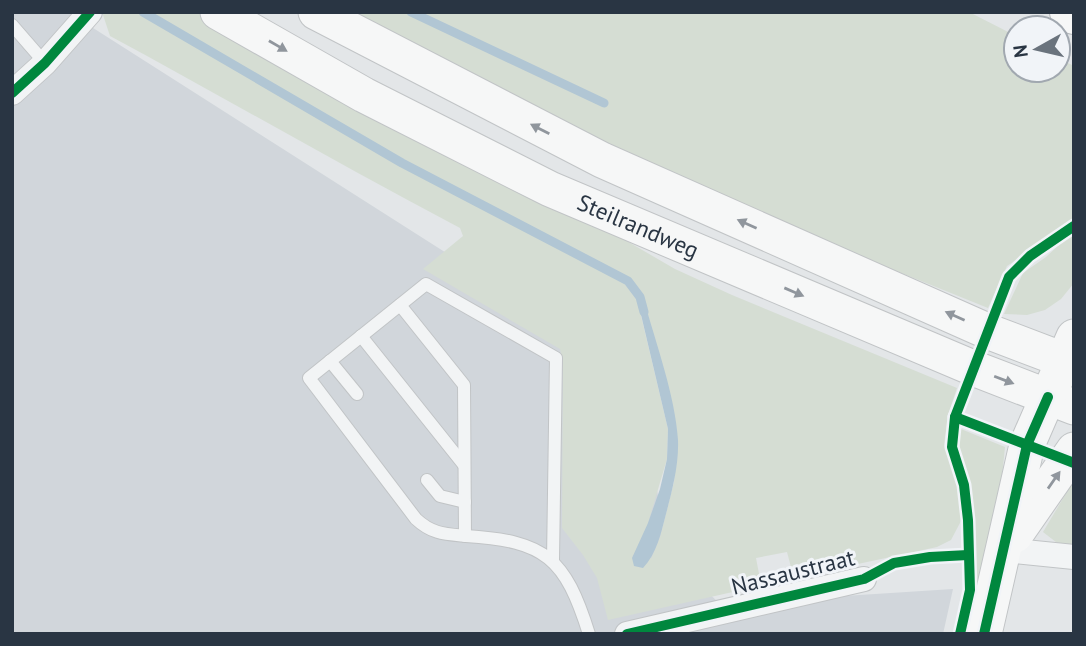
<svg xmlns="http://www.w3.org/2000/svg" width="1086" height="646" font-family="'PT Sans',sans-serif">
  <rect width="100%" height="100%" fill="#e3e6e8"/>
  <!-- built -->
  <polygon fill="#d1d6db" points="12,12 68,12 641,377 666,552 720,604 953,589 943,634 12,634"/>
  <!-- green -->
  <g fill="#d5ddd3" fill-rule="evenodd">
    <path d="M102,12H201L594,222L675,269L732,295L957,388L948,415L944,445L956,481L961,502V521L951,540L937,547L802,576L792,571L787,552L756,558L760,579L755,587L608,620L597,578L583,555L562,528L563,363L560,349L423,269L463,236L460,228C342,166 227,99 110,36ZM644,300L669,396L678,443L674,482L660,537L651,559L648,523L667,459L668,429L638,303Z"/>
    <polygon points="352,12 969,12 1016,36 1016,70 1058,70 1058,58 1074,66 1074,218 1049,238 1007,266 988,308 817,239 608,146"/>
    <polygon points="1074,231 1074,283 1061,299 1045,310 1027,315 1004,314 1023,273 1046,257"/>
    <path d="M961,429L1005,447L1002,477L974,604C977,569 977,534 972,499C968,476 955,452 961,429Z"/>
    <polygon points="1074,480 1074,542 1065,549 1043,532"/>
  </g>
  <!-- water -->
  <path fill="#b1c6d4" d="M644,300C656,344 675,395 678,440C679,465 672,491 666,514C661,533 657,553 643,568L634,566L632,558L648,523L660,489L667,459L668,429L638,302Z"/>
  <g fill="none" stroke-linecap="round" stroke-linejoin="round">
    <!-- stream -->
    <g stroke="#b1c6d4" stroke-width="9">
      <polyline points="143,12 402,163 628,281 640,297 644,312"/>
      <polyline points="411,12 604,103"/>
    </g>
    <!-- lane casing -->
    <g stroke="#c1c4c6" stroke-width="14">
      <g id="lane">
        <polyline points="12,25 45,63"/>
        <polyline points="400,305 464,385 465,536"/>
        <polyline points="361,336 464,465"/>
        <polyline points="330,361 357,394"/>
        <polyline points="427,480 440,496 465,502"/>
        <path d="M553,560L556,358L426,284L309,378L416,519C432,534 445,534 466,536C546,541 565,558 589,634"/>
      </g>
    </g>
    <!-- street casing -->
    <g stroke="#c1c4c6" stroke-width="26">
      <g id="street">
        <polyline points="12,93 45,63 90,12"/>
        <polyline points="1005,550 1074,557"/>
        <polyline points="627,634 864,579"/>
      </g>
    </g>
    <!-- secondary casing -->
    <g stroke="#c1c4c6" stroke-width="37">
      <g id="secondary">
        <path id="s1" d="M218,12L364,95L550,189L973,368L1074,407"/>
        <polyline points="316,12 602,160 987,331 1074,364"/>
        <polyline points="1015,535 1074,450"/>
        <polyline points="984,634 1027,445 1074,337"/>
      </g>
    </g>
    <!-- highway casing -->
    <g stroke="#b5b9bd" stroke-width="40">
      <polyline id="highway" points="1069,12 1074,15"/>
    </g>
    <!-- lane -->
    <use href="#lane" stroke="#f2f4f5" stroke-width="12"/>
    <!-- street -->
    <use href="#street" stroke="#f2f4f5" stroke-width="24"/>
    <!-- secondary -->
    <use href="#secondary" stroke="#f6f7f7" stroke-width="35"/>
    <!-- highway -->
    <use href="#highway" stroke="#f6f7f7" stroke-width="38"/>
    <!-- cycleway casing -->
    <g stroke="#f1f4f8" stroke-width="15">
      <g id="cycleway">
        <polyline points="12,93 45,63 90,12"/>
        <polyline points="955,417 1074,463"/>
        <polyline points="627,634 864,579 894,563 930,557 968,555"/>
        <polyline points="960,634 970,590 968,520 964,485 952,447 955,417 1009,277 1030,256 1074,226"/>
        <polyline points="984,634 1027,445 1048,397"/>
      </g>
    </g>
    <!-- cycleway -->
    <use href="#cycleway" stroke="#00873e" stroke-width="10"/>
  </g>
  <!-- one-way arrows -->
  <defs><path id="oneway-solid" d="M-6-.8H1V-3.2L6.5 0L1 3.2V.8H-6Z" transform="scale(1.75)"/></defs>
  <g fill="#90969d">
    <use href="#oneway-solid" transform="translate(278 46) rotate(30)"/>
    <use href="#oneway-solid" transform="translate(540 129) rotate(-153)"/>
    <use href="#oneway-solid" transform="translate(747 224) rotate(-156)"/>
    <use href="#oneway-solid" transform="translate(794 292) rotate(23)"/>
    <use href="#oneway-solid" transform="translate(955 316) rotate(-156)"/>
    <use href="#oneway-solid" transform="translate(1004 380) rotate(21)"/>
    <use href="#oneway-solid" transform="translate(1054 480) rotate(-55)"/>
  </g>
  <g text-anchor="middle" stroke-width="6" stroke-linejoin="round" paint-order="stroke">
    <!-- street labels -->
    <g font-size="23" fill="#293543" stroke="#f1f4f8">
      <text dy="8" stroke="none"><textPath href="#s1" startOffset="472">Steilrandweg</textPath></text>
      <text transform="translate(793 572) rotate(-14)" y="8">Nassaustraat</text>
    </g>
  </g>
  <!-- border -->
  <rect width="1086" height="646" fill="none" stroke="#293543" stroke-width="28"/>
  <!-- north arrow -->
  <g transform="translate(1037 49) rotate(262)"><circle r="33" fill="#f1f4f8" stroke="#a1a8b0" stroke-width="2"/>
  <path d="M0-5L12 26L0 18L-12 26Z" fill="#6a737d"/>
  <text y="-10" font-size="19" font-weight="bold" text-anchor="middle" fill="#293543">N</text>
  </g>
</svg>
